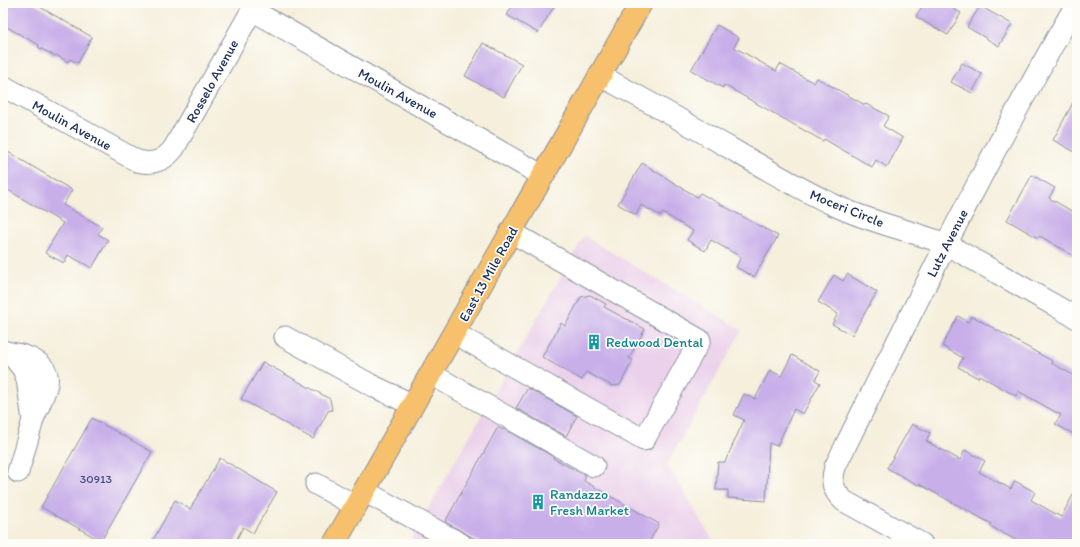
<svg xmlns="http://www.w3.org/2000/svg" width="1080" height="547" font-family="Itim,sans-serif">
  <rect width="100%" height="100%" fill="#fdfcf7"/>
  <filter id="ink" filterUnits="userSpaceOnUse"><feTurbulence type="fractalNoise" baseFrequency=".025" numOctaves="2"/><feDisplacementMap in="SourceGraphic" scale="8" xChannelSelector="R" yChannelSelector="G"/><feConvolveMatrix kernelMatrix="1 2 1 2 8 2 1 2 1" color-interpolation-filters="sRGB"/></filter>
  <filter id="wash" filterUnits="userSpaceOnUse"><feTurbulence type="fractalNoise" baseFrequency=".012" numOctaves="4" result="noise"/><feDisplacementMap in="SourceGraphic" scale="16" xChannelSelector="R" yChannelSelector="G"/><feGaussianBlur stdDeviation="0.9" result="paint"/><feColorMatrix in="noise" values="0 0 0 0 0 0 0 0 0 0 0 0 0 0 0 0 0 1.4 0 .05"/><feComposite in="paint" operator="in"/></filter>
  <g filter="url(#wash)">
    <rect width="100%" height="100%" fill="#f5efdc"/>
    <!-- built -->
    <polygon fill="#ebd1eb" points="584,236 742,330 667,464 715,544 408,544"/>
    <g id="blocks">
      <!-- building -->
      <g fill="#c8afe9">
        <polygon points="3,3 33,3 92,37 78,63 70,59 68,62 56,55 55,56 38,47 39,45 3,25"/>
        <polygon points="514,3 556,3 538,33 507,15"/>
        <polygon points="924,3 942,3 961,13 948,35 916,17"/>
        <polygon points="980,6 1012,24 999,46 967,27"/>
        <polygon points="717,25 739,38 734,47 776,71 780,64 814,83 817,78 865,105 866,104 889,116 883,126 903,138 887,167 876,160 872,167 824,139 823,141 724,85 723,88 691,70"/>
        <polygon points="483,43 522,64 504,97 465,76"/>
        <polygon points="962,63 982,74 972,93 951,82"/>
        <polygon points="1077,95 1077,153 1053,140"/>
        <polygon points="3,149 72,190 63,205 102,227 98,234 108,240 92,268 68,255 64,263 45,253 63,223 3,187"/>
        <polygon points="642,163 697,197 700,193 778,236 754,277 736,267 741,257 711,240 705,251 687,240 693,231 663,213 661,216 641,205 636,215 618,204"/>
        <polygon points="1032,175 1055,188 1049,198 1077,214 1077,258 1040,236 1038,238 1007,220"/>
        <polygon points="847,274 877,292 852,335 832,324 838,314 818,302 834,275 843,281"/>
        <polygon points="590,295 606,304 604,307 645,329 629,358 633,360 620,385 612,386 586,372 582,380 542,357 561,323 565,326 581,297"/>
        <polygon points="958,316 968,322 972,316 1052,361 1051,363 1077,377 1077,436 1055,424 1061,415 1018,391 1016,396 979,375 978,378 958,367 963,358 942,346"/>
        <polygon points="792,355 820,371 815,380 820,383 803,414 794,409 777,446 769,443 766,501 728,498 728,490 716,490 718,462 725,462 744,420 734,415 744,394 755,399 770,370 781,376"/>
        <polygon points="263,362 330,399 332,410 328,411 313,439 241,399"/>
        <polygon points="528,388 577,416 566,436 516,408"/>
        <polygon points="92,418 152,452 101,541 41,507"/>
        <polygon points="912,424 930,433 926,441 960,460 965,450 985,461 979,472 1011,489 1015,481 1035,492 1031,500 1061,517 1077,488 1077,544 1023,544 990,526 992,524 919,484 918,485 887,468"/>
        <polygon points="498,427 503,430 504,429 554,457 553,458 586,476 584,481 659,524 648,544 484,544 445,522"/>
        <polygon points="220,458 277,492 253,533 243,527 234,544 151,544 175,500 190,509"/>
      </g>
    </g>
  </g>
  <g filter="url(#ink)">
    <use href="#blocks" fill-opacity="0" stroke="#888f9d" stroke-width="1"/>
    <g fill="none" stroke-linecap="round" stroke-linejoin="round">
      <!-- minor casing -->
      <g stroke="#888f9d" stroke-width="23">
        <g id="minor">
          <polyline points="252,10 543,176"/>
          <path d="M599,75C647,101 694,127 740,154C771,172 802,190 834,205C869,222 909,230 946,244L1077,318"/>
          <path d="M3,86L137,161C153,165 164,161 174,148L256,3"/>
          <polyline points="454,333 644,440 700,340 511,232"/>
          <polyline points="285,337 373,386 413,405"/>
          <polyline points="3,351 10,353 23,369 27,379 33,420 18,472"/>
          <path d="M10,353C26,355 51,363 47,384C44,396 38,408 33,419"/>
          <polyline points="431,374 594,466"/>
          <polyline points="316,484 356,506"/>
          <polyline points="364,491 461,544"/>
          <path d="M922,544L844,501C832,490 831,482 835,467C912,311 989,154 1077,3"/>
        </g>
      </g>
      <!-- major casing -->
      <g stroke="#888f9d" stroke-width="24">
        <polyline id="major" points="334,544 641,3"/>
      </g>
      <!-- minor -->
      <use href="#minor" stroke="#fff" stroke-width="21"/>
      <!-- major -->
      <use href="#major" stroke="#f7c06c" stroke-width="22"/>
    </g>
  </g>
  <!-- icons -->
  <defs>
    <g id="building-bare" transform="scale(1.2)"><path d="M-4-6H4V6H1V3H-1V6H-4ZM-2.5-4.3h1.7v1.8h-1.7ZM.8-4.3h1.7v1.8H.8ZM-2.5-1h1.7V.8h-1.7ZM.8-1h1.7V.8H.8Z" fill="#0f9aa8" stroke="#fdfcf7" stroke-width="2.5" paint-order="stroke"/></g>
  </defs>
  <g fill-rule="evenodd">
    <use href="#building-bare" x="594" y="342"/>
    <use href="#building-bare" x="538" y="502"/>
  </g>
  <g text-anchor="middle" stroke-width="3.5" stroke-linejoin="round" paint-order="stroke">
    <!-- number labels -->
    <g font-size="12" fill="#464f81">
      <text x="96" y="483">30913</text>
    </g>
    <!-- street labels -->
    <g font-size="14" fill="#1b2f5e" stroke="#fdfcf7">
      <text transform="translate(212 81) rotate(-61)" y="5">Rosselo Avenue</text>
      <text transform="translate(398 93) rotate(29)" y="5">Moulin Avenue</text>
      <text transform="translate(72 125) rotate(29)" y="5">Moulin Avenue</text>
      <text transform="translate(847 208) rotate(22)" y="5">Moceri Circle</text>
      <text transform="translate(947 243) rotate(-63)" y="5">Lutz Avenue</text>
      <text transform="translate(488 274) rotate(-61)" y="5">East 13 Mile Road</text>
    </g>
    <!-- culture labels -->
    <g font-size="14" fill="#0d838f" stroke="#fdfcf7" text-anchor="start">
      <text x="606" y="347">Redwood Dental</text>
      <text x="550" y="499">Randazzo<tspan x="550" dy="16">Fresh Market</tspan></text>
    </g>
  </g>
  <!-- margin -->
  <rect width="1080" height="547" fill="none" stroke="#fdfcf7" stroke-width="16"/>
</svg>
